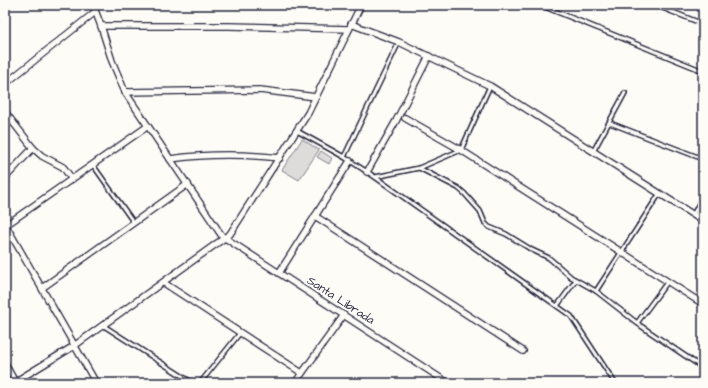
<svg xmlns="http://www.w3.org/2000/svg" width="708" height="388" font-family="'Architects Daughter',sans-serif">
  <rect width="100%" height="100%" fill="#fdfcf7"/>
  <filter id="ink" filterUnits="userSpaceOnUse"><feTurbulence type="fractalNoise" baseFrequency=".025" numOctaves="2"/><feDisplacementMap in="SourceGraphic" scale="8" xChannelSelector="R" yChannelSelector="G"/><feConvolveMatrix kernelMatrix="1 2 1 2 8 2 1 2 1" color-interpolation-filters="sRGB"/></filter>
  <g filter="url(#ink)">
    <!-- pitch -->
    <g fill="#dddcdb" stroke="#807f8b">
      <polygon points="302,139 319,150 299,180 282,170"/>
      <polygon points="321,151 332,158 329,164 317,157"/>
    </g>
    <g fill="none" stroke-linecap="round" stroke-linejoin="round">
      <!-- service casing -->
      <g stroke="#22223b" stroke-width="6">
        <g id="service">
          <polyline points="540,5 703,71"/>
          <polyline points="655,5 703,24"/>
          <polyline points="610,123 703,159"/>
          <polyline points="297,131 344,157 375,177 571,316 615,383"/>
          <polyline points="594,150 625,93"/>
          <polyline points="344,157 399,42"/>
          <polyline points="93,165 134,223"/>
          <polyline points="419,168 458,188 464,193 480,211 485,223 489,227 506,234 532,250 549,258 571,277 596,291 641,326 703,368"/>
          <polyline points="375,177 419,168 461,150 490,86"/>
          <polyline points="693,215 703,196"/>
          <polyline points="596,291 660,193"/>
          <polyline points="557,306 576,280"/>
          <polyline points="637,323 668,281"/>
          <polyline points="104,326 193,383"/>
          <polyline points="200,383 240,333"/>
        </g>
      </g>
      <!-- minor casing -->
      <g stroke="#22223b" stroke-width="8">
        <g id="minor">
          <polyline points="93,5 101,26 112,61 125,92 222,236 448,383"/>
          <polyline points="351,24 399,42 490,86 703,221"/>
          <polyline points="101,26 229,26 349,29"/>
          <polyline points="5,84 95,12"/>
          <polyline points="125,92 260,90 316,97"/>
          <polyline points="5,112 33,148 42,156 63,167 72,179"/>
          <polyline points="405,118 461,150 703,304"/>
          <path d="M170,159C206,154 244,154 280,158"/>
          <polyline points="367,172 396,121 429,56"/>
          <polyline points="5,178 33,148"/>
          <polyline points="315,216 523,351"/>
          <polyline points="5,224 96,383"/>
          <polyline points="6,225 148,126"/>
          <polyline points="279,273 350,161"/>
          <polyline points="164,283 302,373"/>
          <polyline points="42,288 188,184"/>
          <polyline points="5,364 15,382"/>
          <polyline points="13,383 74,346 230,234 308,113 361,5"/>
          <polyline points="295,383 344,315"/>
        </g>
      </g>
      <!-- service -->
      <use href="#service" stroke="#fdfcf7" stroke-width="3"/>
      <!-- minor -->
      <use href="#minor" stroke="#fdfcf7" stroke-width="5.5"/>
    </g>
  </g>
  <g text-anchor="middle" stroke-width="4" stroke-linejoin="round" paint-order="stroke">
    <!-- street labels -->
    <g font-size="12" fill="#22223b" stroke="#fdfcf7">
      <text transform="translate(341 300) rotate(33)" y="4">Santa Librada</text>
    </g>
  </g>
  <!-- margin -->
  <rect width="708" height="388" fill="none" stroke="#fdfcf7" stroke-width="20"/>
  <rect x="10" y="10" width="688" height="368" fill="none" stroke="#22223b" stroke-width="1.5" filter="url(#ink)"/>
</svg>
